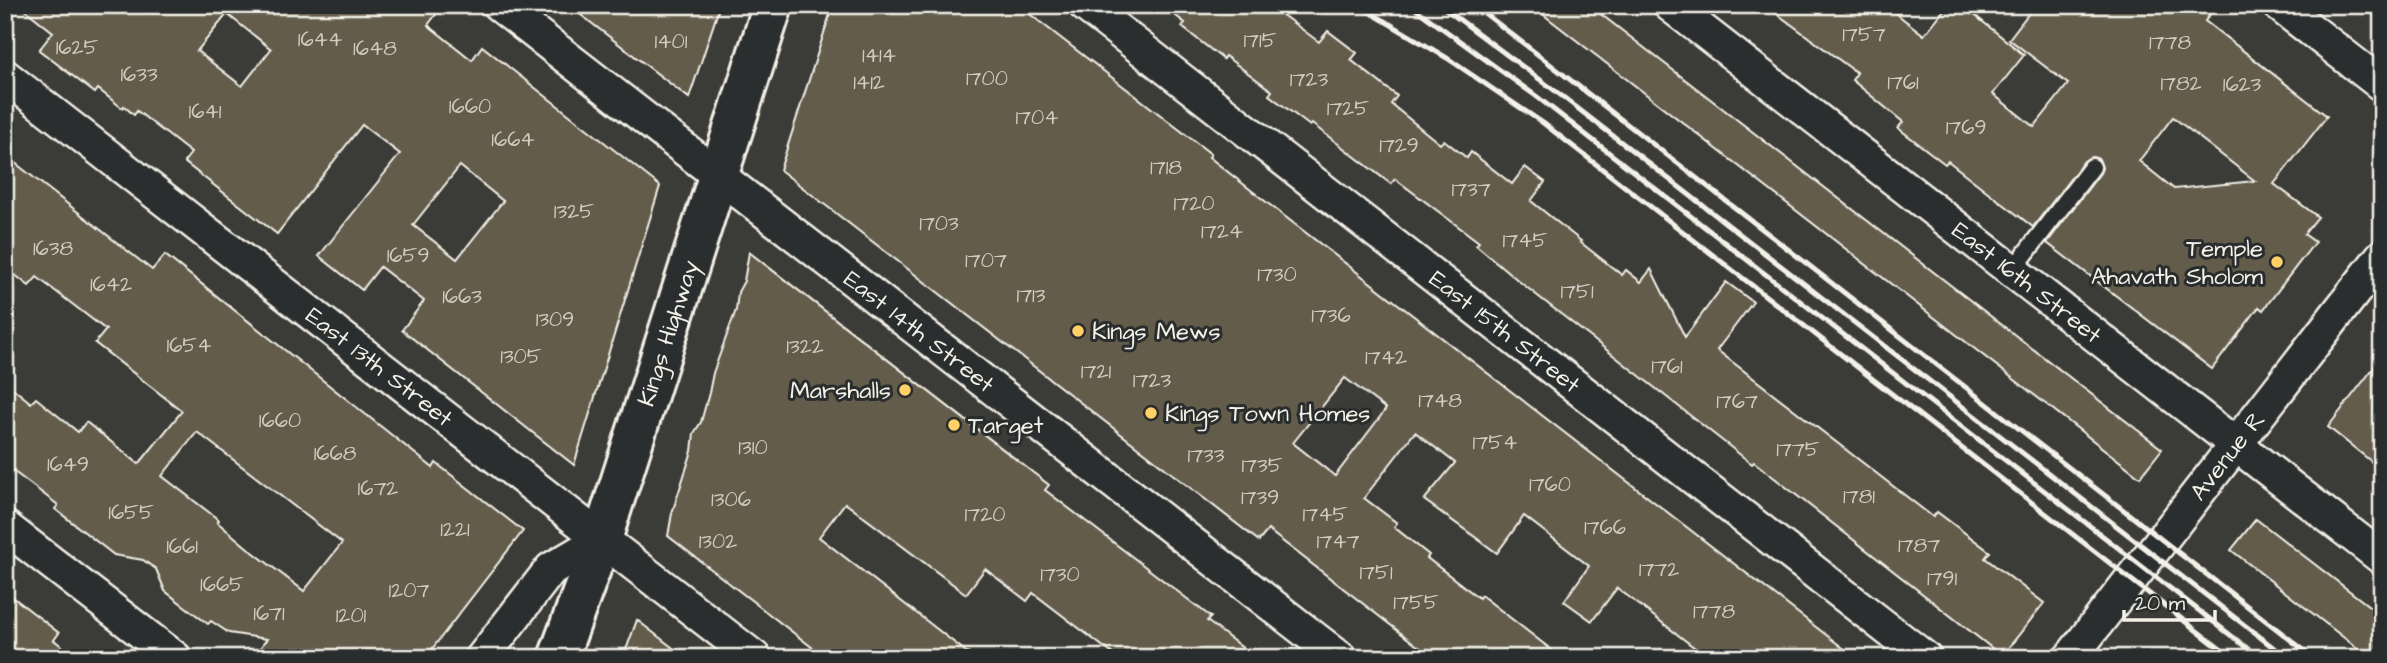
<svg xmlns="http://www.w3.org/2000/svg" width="2387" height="663" font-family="'Architects Daughter',sans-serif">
  <rect width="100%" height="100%" fill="#3b3b37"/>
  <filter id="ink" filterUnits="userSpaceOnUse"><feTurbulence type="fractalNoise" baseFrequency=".0143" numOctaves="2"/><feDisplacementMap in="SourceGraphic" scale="14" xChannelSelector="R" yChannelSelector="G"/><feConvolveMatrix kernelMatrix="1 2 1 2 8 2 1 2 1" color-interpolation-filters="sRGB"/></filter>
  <g filter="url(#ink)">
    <!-- building -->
    <g fill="#645b4c" stroke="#f4f1e8" stroke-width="2" fill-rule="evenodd">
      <path d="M19,5H443L428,25L472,60L482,46L660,186L574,465L402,330L424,301L380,267L362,290L319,256L400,154L362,125L277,234L184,162L191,153L168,135L137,111L134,115L124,106L122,108L98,89L95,93L39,50L53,32ZM227,14L271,49L242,86L197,51ZM460,166L503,201L457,259L413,225Z"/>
      <polygon points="568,5 720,5 689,98"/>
      <path d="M833,5H1018L1211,154L1209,157L1270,205L1856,658H1708L1617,588L1592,621L1564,601L1589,566L1524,516L1497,553L1424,500L1455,463L1415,432L1364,498L1397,523L1394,527L1429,555L1427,558L1479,598L1481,595L1562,658H1433L1268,530L1259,541L780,170ZM1345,378L1386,409L1335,476L1293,443Z"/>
      <polygon points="1162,5 1269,5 1319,42 1328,31 1357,53 1351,60 1397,96 1391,104 1440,144 1444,140 1467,158 1471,152 1512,184 1525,167 1545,182 1531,201 1581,241 1580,242 1622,275 1626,270 1641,282 1651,269 1685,337 1726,282 1753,302 1717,350 1933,517 1937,512 1990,552 1985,558 2044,603 2002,656 1754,462 1752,464 1520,282 1476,245 1479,242 1395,179 1391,184 1312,124 1310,126 1269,95 1272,91 1225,56 1223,59 1182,27 1185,23"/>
      <polygon points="1531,5 1589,5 2162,449 2140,477"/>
      <path d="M1765,5H1885L1924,35L1948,5H1962L2024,55L1993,94L2034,127L2068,84L2009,39L2035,5H2217L2205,21L2327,116L2274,184L2318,217L2304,234L2315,242L2263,310L2259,307L2212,369L2047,243L2100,173L2102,168L2099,159L2093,157L2084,161L2033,227L1948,161L1945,164L1898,128L1903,122L1852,80L1857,73ZM2173,117L2255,181L2174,189L2139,161Z"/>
      <path d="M5,155L152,270L165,255L413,452L433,468L436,463L523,531L425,658H252L267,639L229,633L211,621L208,624L165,591L156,569L150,565L143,560L114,555L55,509L58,505L5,465V382L31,403L36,398L78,432L86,422L139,464L182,411L95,343L106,330L37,277L29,286L5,267ZM197,432L342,543L304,591L249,549L217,522L219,520L162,476Z"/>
      <polygon points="749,252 1049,485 1045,490 1211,617 1207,621 1256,658 1118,658 1033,593 1027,601 985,569 966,594 845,503 819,537 974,658 826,658 668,536 672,513 692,451 694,433 701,422 709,393 713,373 736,310 738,292 744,281"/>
      <polygon points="2382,357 2382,470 2328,427"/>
      <polygon points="2256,519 2382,616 2382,658 2370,658 2231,550"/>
      <polygon points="5,591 59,633 54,640 77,658 5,658"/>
      <polygon points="637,620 686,658 623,658"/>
    </g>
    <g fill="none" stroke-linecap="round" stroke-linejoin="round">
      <!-- lane casing -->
      <g stroke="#f4f1e8" stroke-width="21">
        <polyline id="lane" points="2012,271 2092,167"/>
      </g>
      <!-- street casing -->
      <g stroke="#f4f1e8" stroke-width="37">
        <g id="street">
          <path id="s1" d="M499,5L1340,658"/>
          <path id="s2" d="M1085,5L1925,658"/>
          <path id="s3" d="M1670,5L2382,558"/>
          <polyline points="2279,5 2382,85"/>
          <path id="s4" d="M5,76L755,658"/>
          <polyline points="5,527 175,658"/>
          <polyline points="482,658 551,569 602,539"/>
          <path id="s5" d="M2070,658L2382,256"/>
        </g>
      </g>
      <!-- secondary casing -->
      <g stroke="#f4f1e8" stroke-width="44">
        <g id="secondary">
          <path id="s6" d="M558,658L602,539L773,5"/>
        </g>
      </g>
      <!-- lane -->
      <use href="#lane" stroke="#2a2d2e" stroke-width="16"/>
      <!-- street -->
      <use href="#street" stroke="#2a2d2e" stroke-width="32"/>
      <!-- secondary -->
      <use href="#secondary" stroke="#2a2d2e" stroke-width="38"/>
      <!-- rail -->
      <g stroke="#f4f1e8" stroke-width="5">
        <polyline points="1358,5 1447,58 1543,123 2232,658"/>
        <polyline points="1410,5 1536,96 2260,658"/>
        <polyline points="1440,5 1554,90 2287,658"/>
        <polyline points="1474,5 2314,658"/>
      </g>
    </g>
  </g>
  <!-- markers -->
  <g fill="#ffd166" stroke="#2a2d2e" stroke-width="2.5">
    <circle cx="2277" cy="262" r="7"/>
    <circle cx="1078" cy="331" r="7"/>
    <circle cx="905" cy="390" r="7"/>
    <circle cx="1151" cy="413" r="7"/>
    <circle cx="954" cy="425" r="7"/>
  </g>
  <g text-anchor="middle" stroke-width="6" stroke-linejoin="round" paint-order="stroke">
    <!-- number labels -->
    <g font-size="21" fill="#d0ccc1">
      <text x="1864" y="41">1757</text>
      <text x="320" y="46">1644</text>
      <text x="1260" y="47">1715</text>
      <text x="671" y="48">1401</text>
      <text x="2170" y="49">1778</text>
      <text x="77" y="54">1625</text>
      <text x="375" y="55">1648</text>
      <text x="879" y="62">1414</text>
      <text x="139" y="81">1633</text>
      <text x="987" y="85">1700</text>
      <text x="1309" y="86">1723</text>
      <text x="869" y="89">1412</text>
      <text x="1903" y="89">1761</text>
      <text x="2181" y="90">1782</text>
      <text x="2242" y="91">1623</text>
      <text x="470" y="113">1660</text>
      <text x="1348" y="115">1725</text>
      <text x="205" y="118">1641</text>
      <text x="1037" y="124">1704</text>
      <text x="1966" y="134">1769</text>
      <text x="513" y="146">1664</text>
      <text x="1399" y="152">1729</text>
      <text x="1166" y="174">1718</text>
      <text x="1471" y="196">1737</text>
      <text x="1194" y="210">1720</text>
      <text x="574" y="218">1325</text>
      <text x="939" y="230">1703</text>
      <text x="1222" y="238">1724</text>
      <text x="1525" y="247">1745</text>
      <text x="53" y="255">1638</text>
      <text x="408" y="262">1659</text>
      <text x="986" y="267">1707</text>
      <text x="1277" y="281">1730</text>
      <text x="111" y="291">1642</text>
      <text x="1577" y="298">1751</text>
      <text x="1031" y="302">1713</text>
      <text x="462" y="303">1663</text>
      <text x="1331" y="322">1736</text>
      <text x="555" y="326">1309</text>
      <text x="189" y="352">1654</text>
      <text x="805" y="353">1322</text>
      <text x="521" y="363">1305</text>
      <text x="1386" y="364">1742</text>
      <text x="1667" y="373">1761</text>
      <text x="1096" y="378">1721</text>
      <text x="1152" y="387">1723</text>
      <text x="1440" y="407">1748</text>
      <text x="1737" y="408">1767</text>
      <text x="280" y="427">1660</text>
      <text x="1495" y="449">1754</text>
      <text x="753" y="454">1310</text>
      <text x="1798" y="456">1775</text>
      <text x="335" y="460">1668</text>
      <text x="1206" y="462">1733</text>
      <text x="68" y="471">1649</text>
      <text x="1262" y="472">1735</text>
      <text x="1550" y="491">1760</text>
      <text x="378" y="495">1672</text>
      <text x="1859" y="503">1781</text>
      <text x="1260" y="504">1739</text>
      <text x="731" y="506">1306</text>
      <text x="131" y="519">1655</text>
      <text x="985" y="521">1720</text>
      <text x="1325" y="521">1745</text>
      <text x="1605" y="534">1766</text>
      <text x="455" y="536">1221</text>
      <text x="718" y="548">1302</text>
      <text x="1338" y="548">1747</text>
      <text x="1919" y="552">1787</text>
      <text x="182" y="553">1661</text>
      <text x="1659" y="576">1772</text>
      <text x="1376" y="579">1751</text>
      <text x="1060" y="581">1730</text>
      <text x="1942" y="585">1791</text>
      <text x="222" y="591">1665</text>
      <text x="409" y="597">1207</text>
      <text x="1416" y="609">1755</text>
      <text x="1714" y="618">1778</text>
      <text x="269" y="620">1671</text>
      <text x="351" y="622">1201</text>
    </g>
    <!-- poi labels -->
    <g font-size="24" fill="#f4f1e8" stroke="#2a2d2e" text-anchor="start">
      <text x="2263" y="256" text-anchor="end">Temple<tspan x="2263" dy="28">Ahavath Sholom</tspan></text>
      <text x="1092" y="339">Kings Mews</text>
      <text x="891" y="398" text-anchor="end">Marshalls</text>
      <text x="1165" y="421">Kings Town Homes</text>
      <text x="968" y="433">Target</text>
    </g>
    <!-- street labels -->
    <g font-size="24" fill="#f4f1e8" stroke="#2a2d2e">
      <text dy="8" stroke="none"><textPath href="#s3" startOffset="452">East 16th Street</textPath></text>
      <text dy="8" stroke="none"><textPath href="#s6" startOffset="343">Kings Highway</textPath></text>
      <text dy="8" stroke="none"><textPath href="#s1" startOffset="532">East 14th Street</textPath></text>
      <text dy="8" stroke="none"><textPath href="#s2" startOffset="532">East 15th Street</textPath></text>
      <text dy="8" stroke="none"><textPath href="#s4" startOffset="474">East 13th Street</textPath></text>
      <text dy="8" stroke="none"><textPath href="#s5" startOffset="256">Avenue R</textPath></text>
    </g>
  </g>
  <!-- margin -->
  <rect width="2387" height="663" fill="none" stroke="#2a2d2e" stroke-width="28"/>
  <rect x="14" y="14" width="2359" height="635" fill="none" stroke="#f4f1e8" stroke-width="2.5" filter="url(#ink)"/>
  <!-- scale -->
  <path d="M2124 610v10h91v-10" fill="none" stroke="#f4f1e8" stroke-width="3.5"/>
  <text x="2135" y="610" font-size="21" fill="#f4f1e8" stroke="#2a2d2e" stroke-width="5" paint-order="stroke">20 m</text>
</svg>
